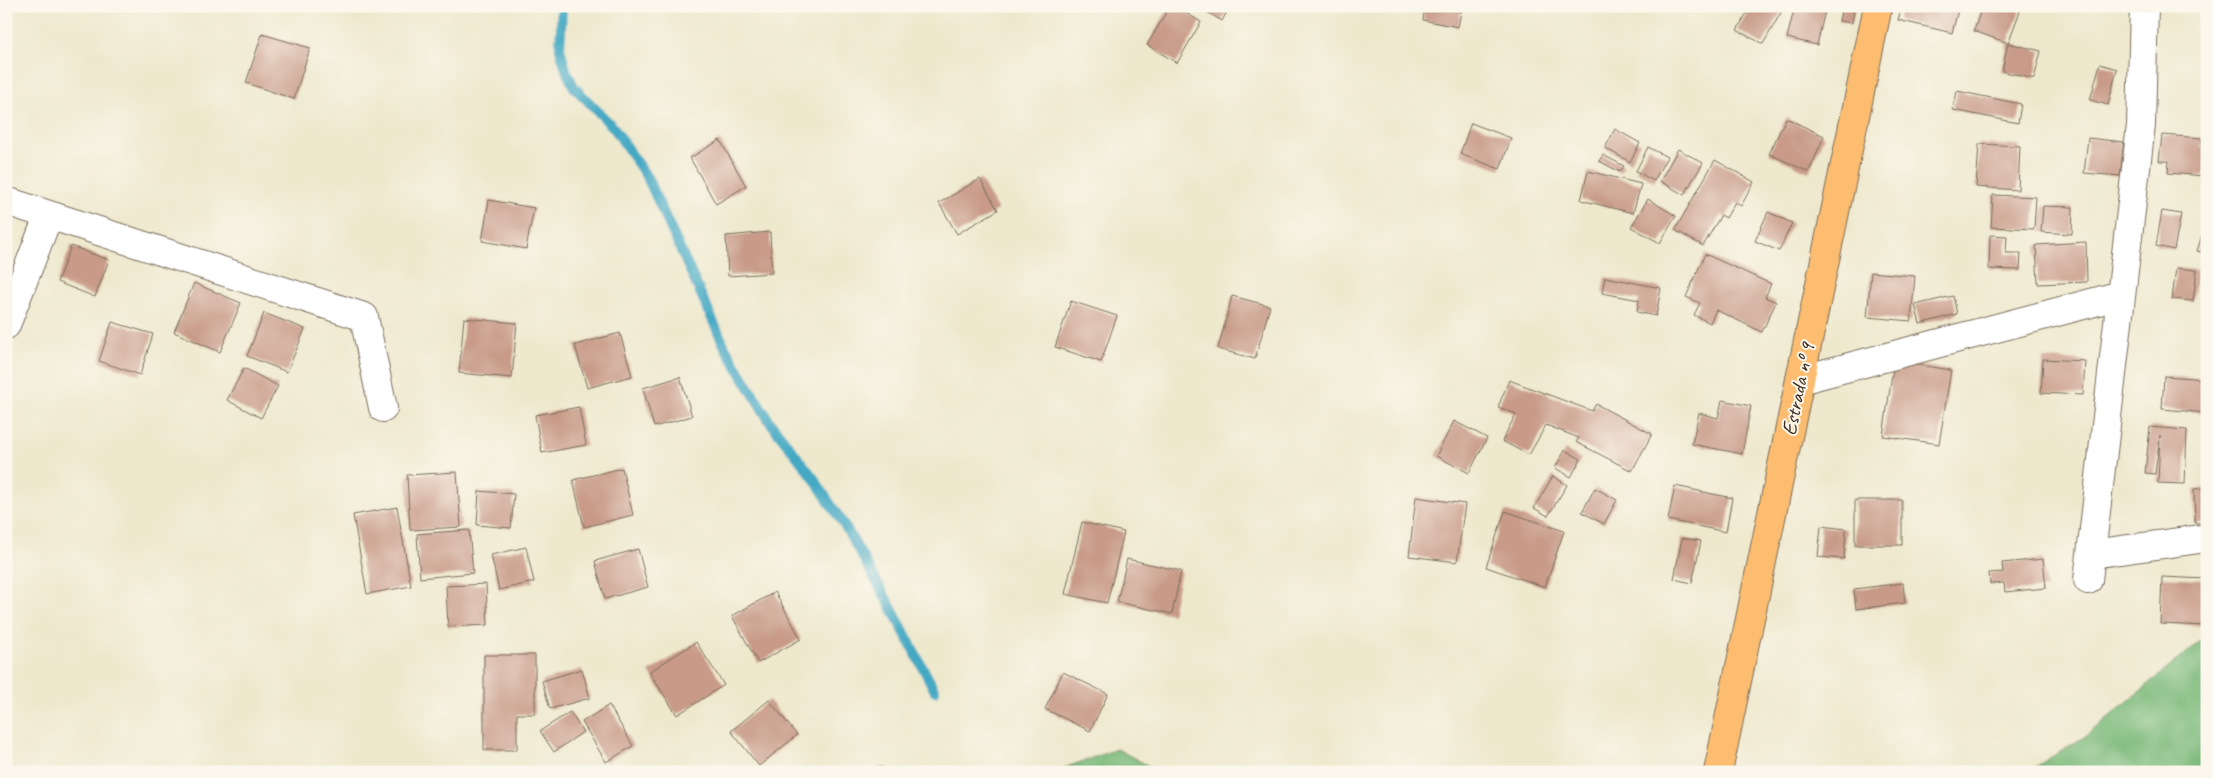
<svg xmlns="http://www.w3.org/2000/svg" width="2213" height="778" font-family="Caveat,sans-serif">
  <rect width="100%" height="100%" fill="#fbf7ec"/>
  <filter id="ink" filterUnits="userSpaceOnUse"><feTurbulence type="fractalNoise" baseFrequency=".02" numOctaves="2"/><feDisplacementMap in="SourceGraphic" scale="10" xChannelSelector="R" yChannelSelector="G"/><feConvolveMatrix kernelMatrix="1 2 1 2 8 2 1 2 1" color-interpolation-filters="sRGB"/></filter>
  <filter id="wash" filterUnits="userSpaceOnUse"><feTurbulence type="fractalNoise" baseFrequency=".0096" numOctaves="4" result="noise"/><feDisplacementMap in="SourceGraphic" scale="20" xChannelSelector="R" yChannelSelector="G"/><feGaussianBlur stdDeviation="1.12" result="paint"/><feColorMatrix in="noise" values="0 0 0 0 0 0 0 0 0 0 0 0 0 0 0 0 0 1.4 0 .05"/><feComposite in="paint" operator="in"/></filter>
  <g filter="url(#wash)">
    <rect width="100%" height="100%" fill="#eee8cd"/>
    <!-- forest -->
    <g fill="#7cba7a" stroke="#5c724c">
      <polygon points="2207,636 2207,772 2027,772 2086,736"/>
      <polygon points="1117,749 1160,772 1053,772"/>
    </g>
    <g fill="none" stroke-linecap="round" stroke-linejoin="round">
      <!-- stream -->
      <polyline stroke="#45a9c4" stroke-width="10" points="562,6 560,48 566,70 574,87 614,128 648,179 725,347 770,422 813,477 846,528 891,607 935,691"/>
    </g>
    <g id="blocks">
      <!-- building -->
      <g fill="#c89a87">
        <polygon points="1170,6 1174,6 1201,22 1177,63 1147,45"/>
        <polygon points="1197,6 1230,6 1222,21"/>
        <polygon points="1425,6 1462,6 1458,27 1423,20"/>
        <polygon points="1751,6 1779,6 1783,9 1763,44 1737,30"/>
        <polygon points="1795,6 1826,6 1817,45 1787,38"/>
        <polygon points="1842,6 1855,6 1852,23 1839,21"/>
        <polygon points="1902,6 1942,6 1958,10 1952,33 1898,20"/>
        <polygon points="1982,6 2022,6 2008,43 2041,51 2034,79 2002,71 2008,43 1974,31"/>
        <polygon points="262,34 310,48 294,99 246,83"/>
        <polygon points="2100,64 2117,69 2108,105 2090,100"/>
        <polygon points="1957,91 2021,104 2018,123 1953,110"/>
        <polygon points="1786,118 1824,136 1809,172 1769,154"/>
        <polygon points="1471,123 1511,138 1500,169 1460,154"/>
        <polygon points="1615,129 1640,143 1630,162 1605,148"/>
        <polygon points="2162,135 2202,138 2201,147 2206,148 2204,176 2168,173 2169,161 2159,161"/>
        <polygon points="2088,138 2124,142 2120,176 2084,173"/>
        <polygon points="720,140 746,186 716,204 690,158"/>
        <polygon points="1979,144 2020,146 2018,190 1976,187"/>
        <polygon points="1648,147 1667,157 1654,181 1636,171"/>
        <polygon points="1678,149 1703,163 1684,195 1660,181"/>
        <polygon points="1603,155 1624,166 1620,172 1599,161"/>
        <polygon points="1715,160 1754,182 1741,206 1735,202 1726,218 1721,215 1703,246 1675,230"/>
        <polygon points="1588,171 1641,184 1633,213 1581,200"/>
        <polygon points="980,179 998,210 957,234 939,203"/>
        <polygon points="1993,195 2036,197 2034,229 1991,227"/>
        <polygon points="1648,199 1676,216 1660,243 1631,227"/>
        <polygon points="489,200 534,208 526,249 482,241"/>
        <polygon points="2043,206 2073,207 2072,234 2041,232"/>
        <polygon points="2162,211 2181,214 2174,250 2156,246"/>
        <polygon points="1768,212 1792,223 1779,251 1755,241"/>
        <polygon points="2207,219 2207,254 2197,251"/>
        <polygon points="770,232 772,273 728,276 726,236"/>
        <polygon points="1990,235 2007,236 2006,253 2021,253 2020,270 1989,269"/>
        <polygon points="2086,242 2087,282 2038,284 2036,245"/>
        <polygon points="71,246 109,260 95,297 57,282"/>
        <polygon points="1705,254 1771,284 1765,297 1776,302 1762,332 1716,310 1710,323 1694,315 1700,303 1686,297"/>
        <polygon points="2176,268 2197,270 2193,301 2172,299"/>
        <polygon points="1871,272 1915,276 1911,321 1867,317"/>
        <polygon points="1605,277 1661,288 1656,316 1637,312 1639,300 1602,293"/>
        <polygon points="194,283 241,303 220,352 174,332"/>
        <polygon points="1232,296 1270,306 1255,359 1218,349"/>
        <polygon points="1953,296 1957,314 1920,324 1915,305"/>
        <polygon points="1071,301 1117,316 1101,362 1055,347"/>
        <polygon points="264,313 305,329 287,372 247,356"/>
        <polygon points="464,318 517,323 512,378 459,373"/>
        <polygon points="112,322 153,334 140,375 99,361"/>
        <polygon points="620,333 632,376 587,388 575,345"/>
        <polygon points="2043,359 2085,361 2083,395 2041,393"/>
        <polygon points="1894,361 1951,370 1939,444 1883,436"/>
        <polygon points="244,368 278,386 261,418 227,400"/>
        <polygon points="2164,376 2207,379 2207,413 2162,409"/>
        <polygon points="680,377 692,416 654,427 643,388"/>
        <polygon points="1509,380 1592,411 1596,404 1652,434 1632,471 1576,442 1579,438 1546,425 1529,455 1502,441 1516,414 1498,407"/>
        <polygon points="1722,400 1751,406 1742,454 1692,444 1699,413 1718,418"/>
        <polygon points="579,407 586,445 542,453 535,415"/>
        <polygon points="1454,421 1487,438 1469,473 1436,456"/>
        <polygon points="2150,427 2187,430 2185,484 2158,483 2160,435 2155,474 2145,473"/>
        <polygon points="1565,450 1581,459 1571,477 1555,468"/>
        <polygon points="622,468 633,515 584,527 573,480"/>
        <polygon points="457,472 461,527 410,530 407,475"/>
        <polygon points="1553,476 1567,485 1548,516 1534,508"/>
        <polygon points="1675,486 1732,498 1726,532 1668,520"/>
        <polygon points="1595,488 1617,500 1604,524 1582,512"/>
        <polygon points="2207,488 2207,523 2195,523 2194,489"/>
        <polygon points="479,491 514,494 511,528 477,525"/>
        <polygon points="1416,497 1465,504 1457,562 1409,556"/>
        <rect x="1855" y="500" width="47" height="45"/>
        <polygon points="397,507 411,586 367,594 353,515"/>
        <polygon points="1505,511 1564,531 1545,587 1486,567"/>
        <polygon points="1082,522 1124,532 1107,603 1065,594"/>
        <polygon points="1821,526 1846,529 1844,559 1818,557"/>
        <polygon points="469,530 473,573 420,578 417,534"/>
        <polygon points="1682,538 1701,541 1692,583 1674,579"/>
        <polygon points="526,547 534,582 499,590 491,555"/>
        <polygon points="638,549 648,587 605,599 595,561"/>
        <polygon points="1127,559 1181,571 1172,614 1117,602"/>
        <polygon points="2043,559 2046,588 2005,592 2004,583 1990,584 1989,573 2003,572 2002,563"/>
        <polygon points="2162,577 2207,579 2207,626 2160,624"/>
        <polygon points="1903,583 1905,603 1856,609 1854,589"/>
        <polygon points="486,584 488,625 448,627 446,586"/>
        <polygon points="775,592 801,639 758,663 732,616"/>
        <polygon points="696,642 724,685 677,715 649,672"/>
        <polygon points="484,655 535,655 535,714 517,714 517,750 484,750"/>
        <polygon points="582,669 590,698 550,709 542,681"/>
        <polygon points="1063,672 1108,694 1090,731 1045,709"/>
        <polygon points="769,700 797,735 759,766 731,731"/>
        <polygon points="609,705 633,746 606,762 582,722"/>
        <polygon points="570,712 583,732 554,752 540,731"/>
        <polygon points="879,767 895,771 895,772 878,772"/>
      </g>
    </g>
  </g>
  <g filter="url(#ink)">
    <use href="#blocks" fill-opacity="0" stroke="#7a6c5b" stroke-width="1"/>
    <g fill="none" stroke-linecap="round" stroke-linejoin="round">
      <!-- minor casing -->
      <g stroke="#7a6c5b" stroke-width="30">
        <g id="minor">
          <polyline points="6,201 364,317 383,408"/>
          <polyline points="6,325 48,217"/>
          <polyline points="1800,380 2121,295"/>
          <polyline points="2092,554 2207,538"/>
          <polyline points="2088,580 2141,125 2144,6"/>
        </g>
      </g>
      <!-- major casing -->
      <g stroke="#7a6c5b" stroke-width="30">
        <polyline id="major" points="1718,772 1878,6"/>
      </g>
      <!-- minor -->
      <use href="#minor" stroke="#fff" stroke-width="28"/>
      <!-- major -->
      <use href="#major" stroke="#fcbd6f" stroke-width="28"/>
    </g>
  </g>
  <g text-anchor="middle" stroke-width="4" stroke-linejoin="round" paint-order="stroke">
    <!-- street labels -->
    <g font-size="21" fill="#3b2a1e" stroke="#fbf7ec">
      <text transform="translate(1798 389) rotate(-78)" y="7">Estrada nº 9</text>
    </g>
  </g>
  <!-- margin -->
  <rect width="2213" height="778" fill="none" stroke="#fbf7ec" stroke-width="25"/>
</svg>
